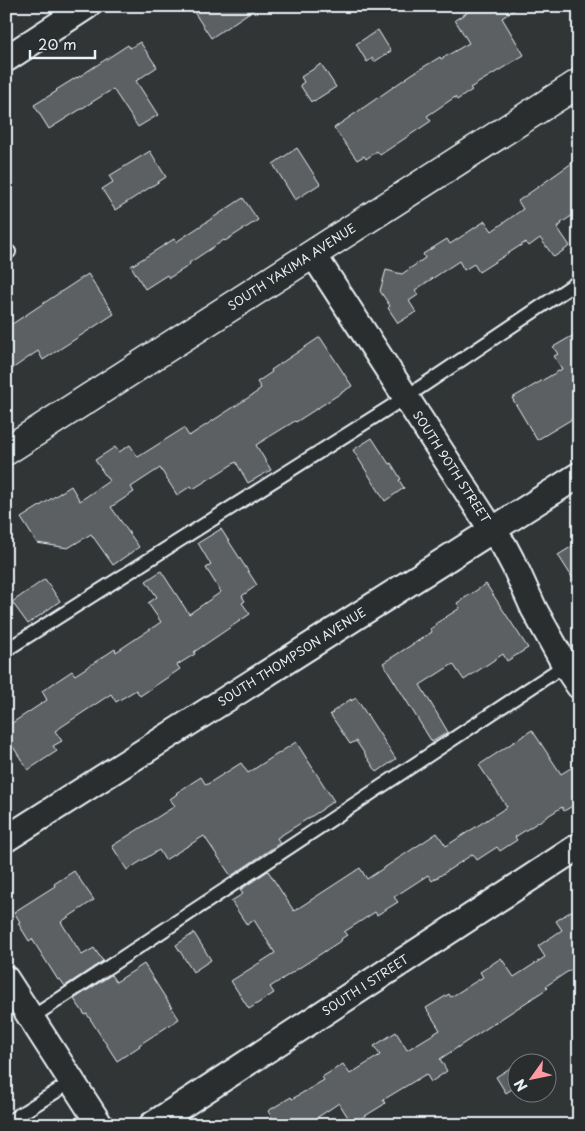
<svg xmlns="http://www.w3.org/2000/svg" width="585" height="1131" font-family="'Playpen Sans',sans-serif">
  <rect width="100%" height="100%" fill="#323536"/>
  <filter id="ink" filterUnits="userSpaceOnUse"><feTurbulence type="fractalNoise" baseFrequency=".02" numOctaves="2"/><feDisplacementMap in="SourceGraphic" scale="10" xChannelSelector="R" yChannelSelector="G"/><feConvolveMatrix kernelMatrix="1 2 1 2 8 2 1 2 1" color-interpolation-filters="sRGB"/></filter>
  <g filter="url(#ink)">
    <!-- building -->
    <g fill="#5c6063" stroke="#e8f1f8">
      <polygon points="190,6 259,6 211,38"/>
      <polygon points="478,6 520,6 502,18 524,55 470,88 472,90 457,100 455,97 427,116 431,121 380,155 377,151 366,159 364,156 357,160 334,128 412,74 440,57 441,59 469,43 455,20"/>
      <polygon points="378,30 391,51 374,62 373,58 367,62 356,44"/>
      <polygon points="140,42 157,67 136,81 158,115 138,127 113,89 49,129 34,105 57,91 56,90 77,77 77,78 128,45 130,48"/>
      <polygon points="321,64 336,87 314,101 313,100 311,102 300,85 304,82 301,77"/>
      <polygon points="297,148 320,184 295,200 273,164"/>
      <polygon points="150,151 166,177 115,210 102,189 113,182 109,176"/>
      <polygon points="579,158 579,211 561,223 562,224 557,227 570,246 554,257 540,238 529,246 526,242 479,272 474,264 464,270 459,261 415,290 418,295 409,301 416,312 398,323 388,308 390,306 380,291 386,270 402,274 425,258 423,254 447,239 450,244 485,221 492,231 523,209 518,201"/>
      <polygon points="243,198 258,220 225,241 224,240 189,263 190,265 169,278 167,275 145,289 131,266 174,239 176,242"/>
      <polygon points="88,274 114,314 43,360 38,351 6,373 6,328"/>
      <polygon points="579,332 579,415 537,440 512,398 562,369 554,356 558,354 553,347"/>
      <polygon points="320,337 352,386 296,422 295,421 256,445 271,470 248,483 236,462 193,489 191,486 177,495 160,468 131,487 134,492 111,507 139,547 113,565 91,534 68,548 37,543 21,518 71,486 80,501 109,481 95,460 115,447 119,452 130,445 138,457 184,428 189,436 257,392 257,391 261,388 257,382 272,372 271,370"/>
      <polygon points="372,438 389,464 391,463 401,479 399,480 404,488 385,501 353,450"/>
      <polygon points="221,529 257,585 242,596 245,601 242,603 250,614 194,652 195,654 177,665 180,669 140,696 136,690 116,702 111,694 55,731 62,741 53,746 57,751 28,770 6,736 6,727 47,700 42,691 72,671 75,675 115,649 116,652 161,622 148,603 157,597 146,581 161,571 189,614 221,592 206,568 211,565 198,543"/>
      <polygon points="579,542 579,588 558,555"/>
      <polygon points="45,579 60,601 28,624 12,602"/>
      <polygon points="486,584 528,648 507,661 503,654 464,680 453,664 420,685 448,732 432,742 383,663 432,632 430,629 436,625 435,624 460,608 457,603"/>
      <polygon points="356,698 396,759 377,772 356,741 350,744 330,714 333,713 332,712 351,699 351,701"/>
      <polygon points="532,730 561,774 579,763 579,802 564,811 562,807 515,837 517,840 500,851 497,847 477,860 473,854 432,881 428,875 394,897 398,902 377,915 375,912 344,932 347,935 341,939 342,940 270,987 274,993 249,1009 231,981 275,953 254,920 247,925 231,901 243,894 240,890 268,871 294,911 360,868 367,879 437,833 446,846 507,807 479,765"/>
      <polygon points="296,742 334,801 323,808 323,809 277,838 280,843 231,876 204,836 165,860 159,850 127,870 112,846 175,806 170,799 177,794 176,793 201,777 206,785 241,763 248,773"/>
      <polygon points="74,871 94,900 61,922 82,955 94,948 103,961 65,986 60,979 58,980 32,939 29,941 18,923 20,922 14,912 55,886 54,884"/>
      <polygon points="579,906 579,964 546,986 548,988 440,1059 447,1071 431,1082 426,1074 383,1100 385,1103 383,1105 352,1124 339,1103 306,1125 276,1125 268,1111 291,1097 292,1099 324,1080 322,1077 343,1064 350,1074 380,1055 374,1046 396,1032 407,1050 440,1030 426,1008 449,994 451,997 483,977 480,972 501,958 514,977 545,957 538,946 562,930 556,921"/>
      <polygon points="194,933 211,960 193,972 176,945"/>
      <polygon points="144,964 179,1019 139,1045 140,1046 117,1061 87,1014 85,1015 74,999 111,975 116,982"/>
      <polygon points="518,1063 518,1085 506,1093 496,1077"/>
    </g>
    <g fill="none" stroke-linecap="round" stroke-linejoin="round">
      <!-- lane casing -->
      <g stroke="#e8f1f8" stroke-width="16">
        <g id="lane">
          <polyline points="6,254 9,252"/>
          <polyline points="6,650 406,397 579,281"/>
          <polyline points="31,1018 565,665 579,657"/>
          <polyline points="6,1123 73,1081"/>
        </g>
      </g>
      <!-- street casing -->
      <g stroke="#e8f1f8" stroke-width="29">
        <g id="street">
          <polyline points="6,59 87,6"/>
          <path id="s1" d="M313,254L492,530L504,546L515,567L534,609L565,665L579,686"/>
          <path id="s2" d="M6,839L579,475"/>
          <polyline points="6,979 100,1125"/>
          <path id="s3" d="M152,1125L579,846"/>
        </g>
      </g>
      <!-- secondary casing -->
      <g stroke="#e8f1f8" stroke-width="31">
        <g id="secondary">
          <path id="s4" d="M6,451L579,83"/>
        </g>
      </g>
      <!-- lane -->
      <use href="#lane" stroke="#2a2d2e" stroke-width="12"/>
      <!-- street -->
      <use href="#street" stroke="#2a2d2e" stroke-width="25"/>
      <!-- secondary -->
      <use href="#secondary" stroke="#2a2d2e" stroke-width="28"/>
    </g>
  </g>
  <g text-anchor="middle" stroke-width="4" stroke-linejoin="round" paint-order="stroke">
    <!-- street labels -->
    <g font-size="12" fill="#e8f1f8" stroke="#2a2d2e">
      <text dy="4" stroke="none"><textPath href="#s4" startOffset="340">SOUTH YAKIMA AVENUE</textPath></text>
      <text dy="4" stroke="none"><textPath href="#s1" startOffset="254">SOUTH 90TH STREET</textPath></text>
      <text dy="4" stroke="none"><textPath href="#s2" startOffset="339">SOUTH THOMPSON AVENUE</textPath></text>
      <text dy="4" stroke="none"><textPath href="#s3" startOffset="255">SOUTH I STREET</textPath></text>
    </g>
  </g>
  <!-- margin -->
  <rect width="585" height="1131" fill="none" stroke="#2a2d2e" stroke-width="25"/>
  <rect x="12" y="12" width="560" height="1106" fill="none" stroke="#e8f1f8" stroke-width="2" filter="url(#ink)"/>
  <!-- north arrow -->
  <g transform="translate(532 1078) rotate(237)"><circle r="24" fill="#2a2d2e" stroke="#767b7f"/>
  <path d="M0-4L9 19L0 12L-9 19Z" fill="#ff9aa2"/>
  <text y="-8" font-size="14" font-weight="bold" text-anchor="middle" fill="#e8f1f8">N</text>
  </g>
  <!-- scale -->
  <path d="M30 50v8h65v-8" fill="none" stroke="#e8f1f8" stroke-width="2.5"/>
  <text x="38" y="50" font-size="15" fill="#e8f1f8" stroke="#2a2d2e" stroke-width="4" paint-order="stroke">20 m</text>
</svg>
